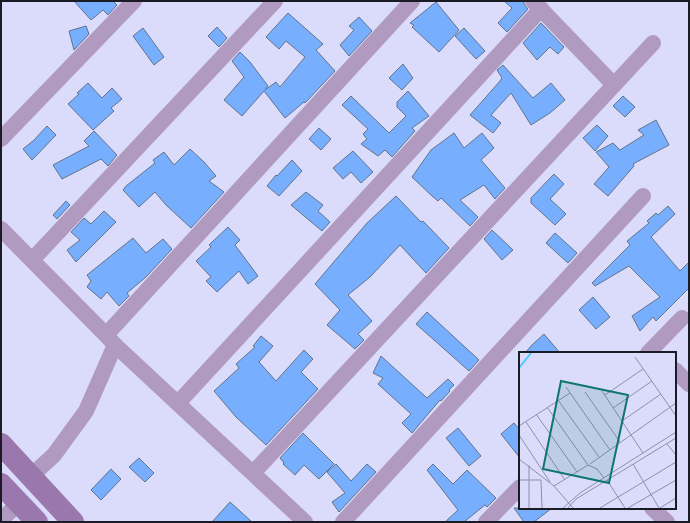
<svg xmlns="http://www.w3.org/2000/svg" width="690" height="523" font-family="Poppins,sans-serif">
  <rect width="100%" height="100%" fill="#dbdcfb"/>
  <!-- building -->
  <g fill="#77affe" stroke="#62738a">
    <polygon points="74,1 113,1 117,5 108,15 103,10 91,20"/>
    <polygon points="504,1 524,1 524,4 528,9 507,32 498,23 512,8"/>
    <polygon points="436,2 459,30 439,52 412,27 414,25 410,23"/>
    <polygon points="288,13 323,44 316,50 335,71 305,103 304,102 285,118 264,91 242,116 224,100 244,77 232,61 240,52 250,62 268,86 265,90 276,82 280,87 305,57 286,41 279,49 266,37"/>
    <polygon points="359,17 372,31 349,56 340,45 354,30 349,26"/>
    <polygon points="541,23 564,47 558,54 550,47 537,60 523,43"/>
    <polygon points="86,26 89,34 74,50 69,31"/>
    <polygon points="217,27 227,38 219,47 208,36"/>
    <polygon points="143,28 164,57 154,65 133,36"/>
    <polygon points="464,28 485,51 476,59 455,36"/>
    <polygon points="403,64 413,78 402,90 389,78"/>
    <polygon points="503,65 533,98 551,83 565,100 550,113 531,125 511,93 491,115 501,123 493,133 470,115 500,81 502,78 497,70"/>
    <polygon points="88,83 102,98 112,88 122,99 111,108 114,111 93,130 68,104 79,94 77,93"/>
    <polygon points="408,91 429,116 412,128 415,131 392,157 385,150 378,156 361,144 367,139 363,134 368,129 342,105 351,96 389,133 406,116 397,107 397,102"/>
    <polygon points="623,96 635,107 625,117 613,106"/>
    <polygon points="656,120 669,145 633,164 634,166 608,196 594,184 609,167 596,152 613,143 620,150 644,135 638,130"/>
    <polygon points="597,125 608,136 595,151 583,138"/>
    <polygon points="47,126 56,135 32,160 23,149 34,140"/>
    <polygon points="319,128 331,139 321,150 309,139"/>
    <polygon points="94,131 117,155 108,166 101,159 62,179 53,165 89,146 84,141"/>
    <polygon points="454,133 464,148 482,133 494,148 481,160 505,188 495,199 484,185 460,200 478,217 470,226 441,198 438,201 432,196 412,177 431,150"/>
    <polygon points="190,149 204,162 216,176 209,181 224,192 191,228 166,205 155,192 139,207 123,190 126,186 155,163 153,160 164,152 174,165"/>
    <polygon points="353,151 373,172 361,183 351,172 343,179 333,168"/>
    <polygon points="292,160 302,171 279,196 267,186 276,175 277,176"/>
    <polygon points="554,174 564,184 550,199 566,214 555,225 531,203 531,198"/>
    <polygon points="306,192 323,205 318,211 330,222 322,231 291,205"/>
    <polygon points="396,196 421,222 423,221 449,248 426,273 400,245 370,277 348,295 372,321 358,334 364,340 355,349 327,325 340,310 315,284 367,223"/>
    <polygon points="66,201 70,205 57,219 53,215"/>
    <polygon points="668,206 675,214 651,237 680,271 689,262 689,288 656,321 653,317 640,331 632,316 660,297 629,266 595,286 592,283 630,245 627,241 649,223 647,221 656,213 658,215"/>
    <polygon points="104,211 116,222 76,262 67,250 80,240 71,232 84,218 91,224"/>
    <polygon points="228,227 240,240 235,245 258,276 248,284 239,271 217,292 206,281 211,277 196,261 211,247 209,245"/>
    <polygon points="492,230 513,250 502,260 484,239"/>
    <polygon points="555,233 577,253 568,263 546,243"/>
    <polygon points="133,238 146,253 163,239 172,249 146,277 127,293 129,296 119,306 107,292 101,299 87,287 91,281 87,275"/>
    <polygon points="593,297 610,317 596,329 579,310"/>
    <polygon points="427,312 479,360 469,371 416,324"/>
    <polygon points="544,334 560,353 525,353 532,345"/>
    <polygon points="261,336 273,346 259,362 276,381 304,350 313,359 301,372 318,389 266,445 236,417 214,391 239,368 236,364 255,347 253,346"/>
    <polygon points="381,356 427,398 448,379 454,385 449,390 450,391 441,401 440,400 412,433 402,423 411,414 378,384 383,378 373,373"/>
    <polygon points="514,423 520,430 520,458 501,434"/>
    <polygon points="458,428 481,456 469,466 446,438"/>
    <polygon points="303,433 334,464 319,479 304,465 295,475 283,464 284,463 280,458"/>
    <polygon points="139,458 154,473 145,482 129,467"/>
    <polygon points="336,464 351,481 367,464 376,472 339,512 332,502 345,493 327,472"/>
    <polygon points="433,464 453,484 467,470 496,498 487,507 485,505 464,522 445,522 458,510 427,470"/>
    <polygon points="111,469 121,479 101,500 91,490"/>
    <polygon points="230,502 252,522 212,522"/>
    <polygon points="514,508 552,508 534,522 524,522"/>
  </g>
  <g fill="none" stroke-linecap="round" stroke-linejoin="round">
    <!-- minor -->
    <g stroke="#b19abf" stroke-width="16">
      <polyline points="533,1 614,85"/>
      <polyline points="1,139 134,1"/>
      <polyline points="1,229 106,335"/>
      <polyline points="32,260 275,1"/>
      <polyline points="115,345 305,522"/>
      <polyline points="648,353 682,318"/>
      <polyline points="675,370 689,384"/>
      <polyline points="178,403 541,9"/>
      <polyline points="253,473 653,43"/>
      <polyline points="31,476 54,455 86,411 115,345 106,335 412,1"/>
      <polyline points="652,508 667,522"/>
      <polyline points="1,520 19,503"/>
      <polyline points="343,522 643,196"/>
      <polyline points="486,522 520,487"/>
    </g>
    <!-- secondary -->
    <g stroke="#9a78ae" stroke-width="22">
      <polyline points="1,444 73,522"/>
      <polyline points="1,484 37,522"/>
    </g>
  </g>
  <!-- overview -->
  <g transform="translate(519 352)">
    <rect width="157" height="157" fill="#dbdcfb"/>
    <path fill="none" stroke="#4dc9fc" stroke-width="2" d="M0,16L12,1"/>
    <path fill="none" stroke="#8e8fa6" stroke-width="1" d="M116,5L157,64M47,35L91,98M83,39L124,101M66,40L101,90M86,43L124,17M39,48L80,105M28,55L69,113L78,117L85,126M94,56L133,29M17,62L58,120M103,69L142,42M7,70L46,128M0,74L51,41M0,83L31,130M148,92L157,103M0,107L35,134L54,156M71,112L157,51M114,112L140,156M10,113V156M0,128H22L23,156M88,128L106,156M35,134L69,113M44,156L61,141L157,80M49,156L57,147L157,86M81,156L157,110M109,156L157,128M141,156L157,146"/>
    <path fill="#0f766e" fill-opacity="0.15" stroke="#0f766e" stroke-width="2" d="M42,29L109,43L90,131L24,117Z"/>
    <rect width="157" height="157" fill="none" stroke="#1b1b26" stroke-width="2"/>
  </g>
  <!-- border -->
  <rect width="690" height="523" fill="none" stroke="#1b1b26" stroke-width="4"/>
</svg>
